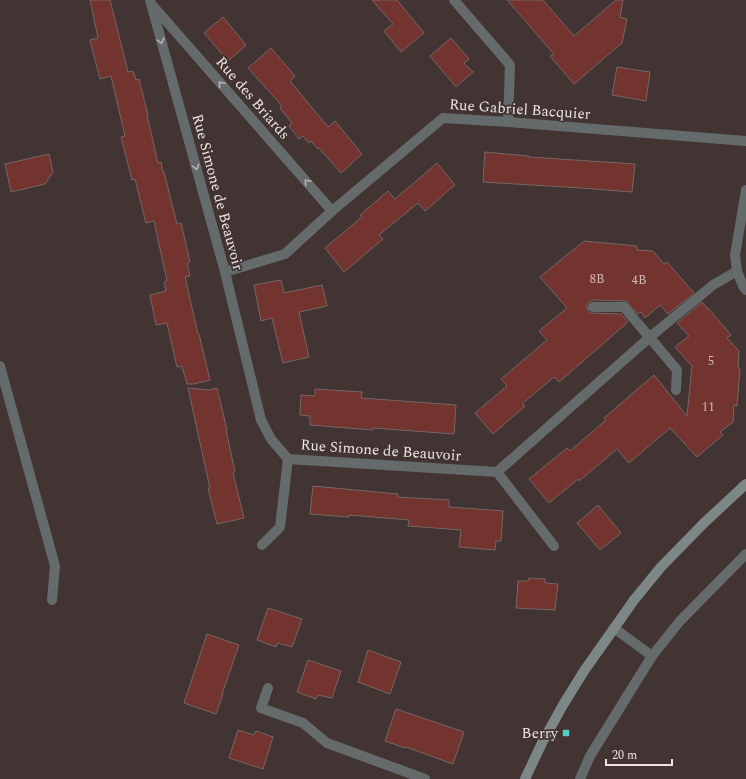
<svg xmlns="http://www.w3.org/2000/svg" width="746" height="779" font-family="Spectral,serif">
  <rect width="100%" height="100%" fill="#413433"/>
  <!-- building -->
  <g fill="#73332e" stroke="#756765">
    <polygon points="90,0 110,0 128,72 133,71 136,80 139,79 148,115 147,115 158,163 161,162 163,173 164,172 177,224 181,223 190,262 187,263 190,276 185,277 198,334 199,334 210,380 194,384 187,384 182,366 177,367 167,323 156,325 150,295 166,291 164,282 167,281 154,221 146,223 135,179 132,180 121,137 125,136 111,76 100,79 90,40 98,38"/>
    <polygon points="372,0 397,0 424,33 401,52 384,31 393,24"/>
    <polygon points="507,0 543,0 574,36 616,0 623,0 620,17 627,19 622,43 574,84 550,56 554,54"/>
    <polygon points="223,17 246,45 228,61 204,33"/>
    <polygon points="451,38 469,59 464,63 473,72 456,87 430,56"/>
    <polygon points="271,48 295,76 290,81 328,127 335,121 362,154 341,173 319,148 318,149 311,141 309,143 303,136 299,139 289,126 292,123 280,108 282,106 248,68"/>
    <polygon points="617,67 650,72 646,101 612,95"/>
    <polygon points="485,152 529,156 529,157 635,164 632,192 581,188 483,182"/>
    <polygon points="49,154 53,172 45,184 11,192 5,164"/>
    <polygon points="437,163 455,185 425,211 418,203 379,235 383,239 344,272 325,248 362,217 360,215 388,191 395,199"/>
    <polygon points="584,241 637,246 637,250 653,251 664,264 667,262 694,293 668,314 660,305 645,318 641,312 638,314 626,301 593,300 589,302 587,304 587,307 588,311 590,313 621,314 628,322 559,382 554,377 522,404 525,406 493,434 475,413 507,386 501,379 547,340 539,331 567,308 540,277"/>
    <polygon points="281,280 284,293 322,285 327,306 299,312 309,357 283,363 272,318 261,321 254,285"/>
    <polygon points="702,302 707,308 708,308 731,335 727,338 739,351 738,368 740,368 737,406 734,405 733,422 720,432 723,435 697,457 670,428 629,463 617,449 579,481 578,479 549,503 529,479 567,448 570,451 606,420 604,418 654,375 687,416 692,366 675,347 689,336 677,323"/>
    <polygon points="188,388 210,390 217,388 227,430 226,430 235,472 233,473 244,518 217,524 208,488 210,488"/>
    <polygon points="315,389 362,392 361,398 456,405 454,434 373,428 373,430 310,425 310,416 300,415 301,395 315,396"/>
    <polygon points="313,486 398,494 397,497 449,500 449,507 503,511 501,541 496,541 495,550 459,547 461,530 408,526 409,520 349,515 349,517 310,514"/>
    <polygon points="598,505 621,533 600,550 577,523"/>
    <polygon points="529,578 545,579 545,583 558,584 555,610 516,608 518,581 528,581"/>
    <polygon points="268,608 302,619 292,647 278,643 276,647 257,640"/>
    <polygon points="207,634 239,645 222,694 223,694 216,714 184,703"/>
    <polygon points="368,650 401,662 390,694 358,682"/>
    <polygon points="308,660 341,671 332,698 318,695 316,699 297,692"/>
    <polygon points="396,709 464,732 453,764 406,747 405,748 385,741"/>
    <polygon points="238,730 254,735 256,731 273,737 263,769 229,758"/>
  </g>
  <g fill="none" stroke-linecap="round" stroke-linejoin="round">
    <!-- lane -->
    <g stroke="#646b6a" stroke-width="10">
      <polyline points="0,366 55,566 52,600"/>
      <polyline points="262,545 280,527 288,459"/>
      <polyline points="614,628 652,656"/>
      <polyline points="580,779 590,756 652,656 680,621 746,554"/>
    </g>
    <!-- street -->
    <g stroke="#646b6a" stroke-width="10">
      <polyline points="150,0 225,272 261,420 271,439 288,459 497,472 650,337 713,285 737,271"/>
      <polyline points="454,0 510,65 508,122"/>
      <polyline points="153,6 332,211"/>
      <polyline points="746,190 735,255 737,271 743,286 746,290"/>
      <polyline points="225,272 285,254 332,211 443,118 508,122 746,141"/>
      <polyline points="593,307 624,307 677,370 676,390"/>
      <polyline points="497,472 554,546"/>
      <polyline points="268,688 261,708 303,723 327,743 425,779"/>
    </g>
    <!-- secondary -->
    <polyline stroke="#7c8786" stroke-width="10" points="525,779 542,743 563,705 584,671 634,600 661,567 704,523 746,484"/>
  </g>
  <!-- one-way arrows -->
  <defs><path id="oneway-chevron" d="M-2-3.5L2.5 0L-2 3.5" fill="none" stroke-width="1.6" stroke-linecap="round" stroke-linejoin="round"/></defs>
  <g stroke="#b6b3b2">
    <use href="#oneway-chevron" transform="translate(161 41) rotate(75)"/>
    <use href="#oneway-chevron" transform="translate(221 84) rotate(-131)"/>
    <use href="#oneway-chevron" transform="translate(196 167) rotate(75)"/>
    <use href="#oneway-chevron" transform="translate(307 182) rotate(-131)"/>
  </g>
  <!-- markers -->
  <rect fill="#56cec4" stroke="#413433" stroke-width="1.5" x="562" y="729" width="8" height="8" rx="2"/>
  <g text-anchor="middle" stroke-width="3.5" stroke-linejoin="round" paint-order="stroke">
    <!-- number labels -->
    <g font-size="13" fill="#ceb7b5">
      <text x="597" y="283">8B</text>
      <text x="639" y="284">4B</text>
      <text x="711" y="365">5</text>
      <text x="708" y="411">11</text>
    </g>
    <!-- street labels -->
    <g font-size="15" fill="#ece3e2" stroke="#413433">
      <text transform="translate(253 98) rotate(49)" y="5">Rue des Briards</text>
      <text transform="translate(520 109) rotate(4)" y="5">Rue Gabriel Bacquier</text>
      <text transform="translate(218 192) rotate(75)" y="5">Rue Simone de Beauvoir</text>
      <text transform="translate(381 450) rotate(4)" y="5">Rue Simone de Beauvoir</text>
    </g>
    <!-- poi labels -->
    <g font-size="15" fill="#ece3e2" stroke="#413433" text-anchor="end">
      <text x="558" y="738">Berry</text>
    </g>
  </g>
  <!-- scale -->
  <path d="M606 759v6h66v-6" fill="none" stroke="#ece3e2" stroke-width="2"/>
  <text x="612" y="759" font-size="12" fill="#ece3e2" stroke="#413433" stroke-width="3" paint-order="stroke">20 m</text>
</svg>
